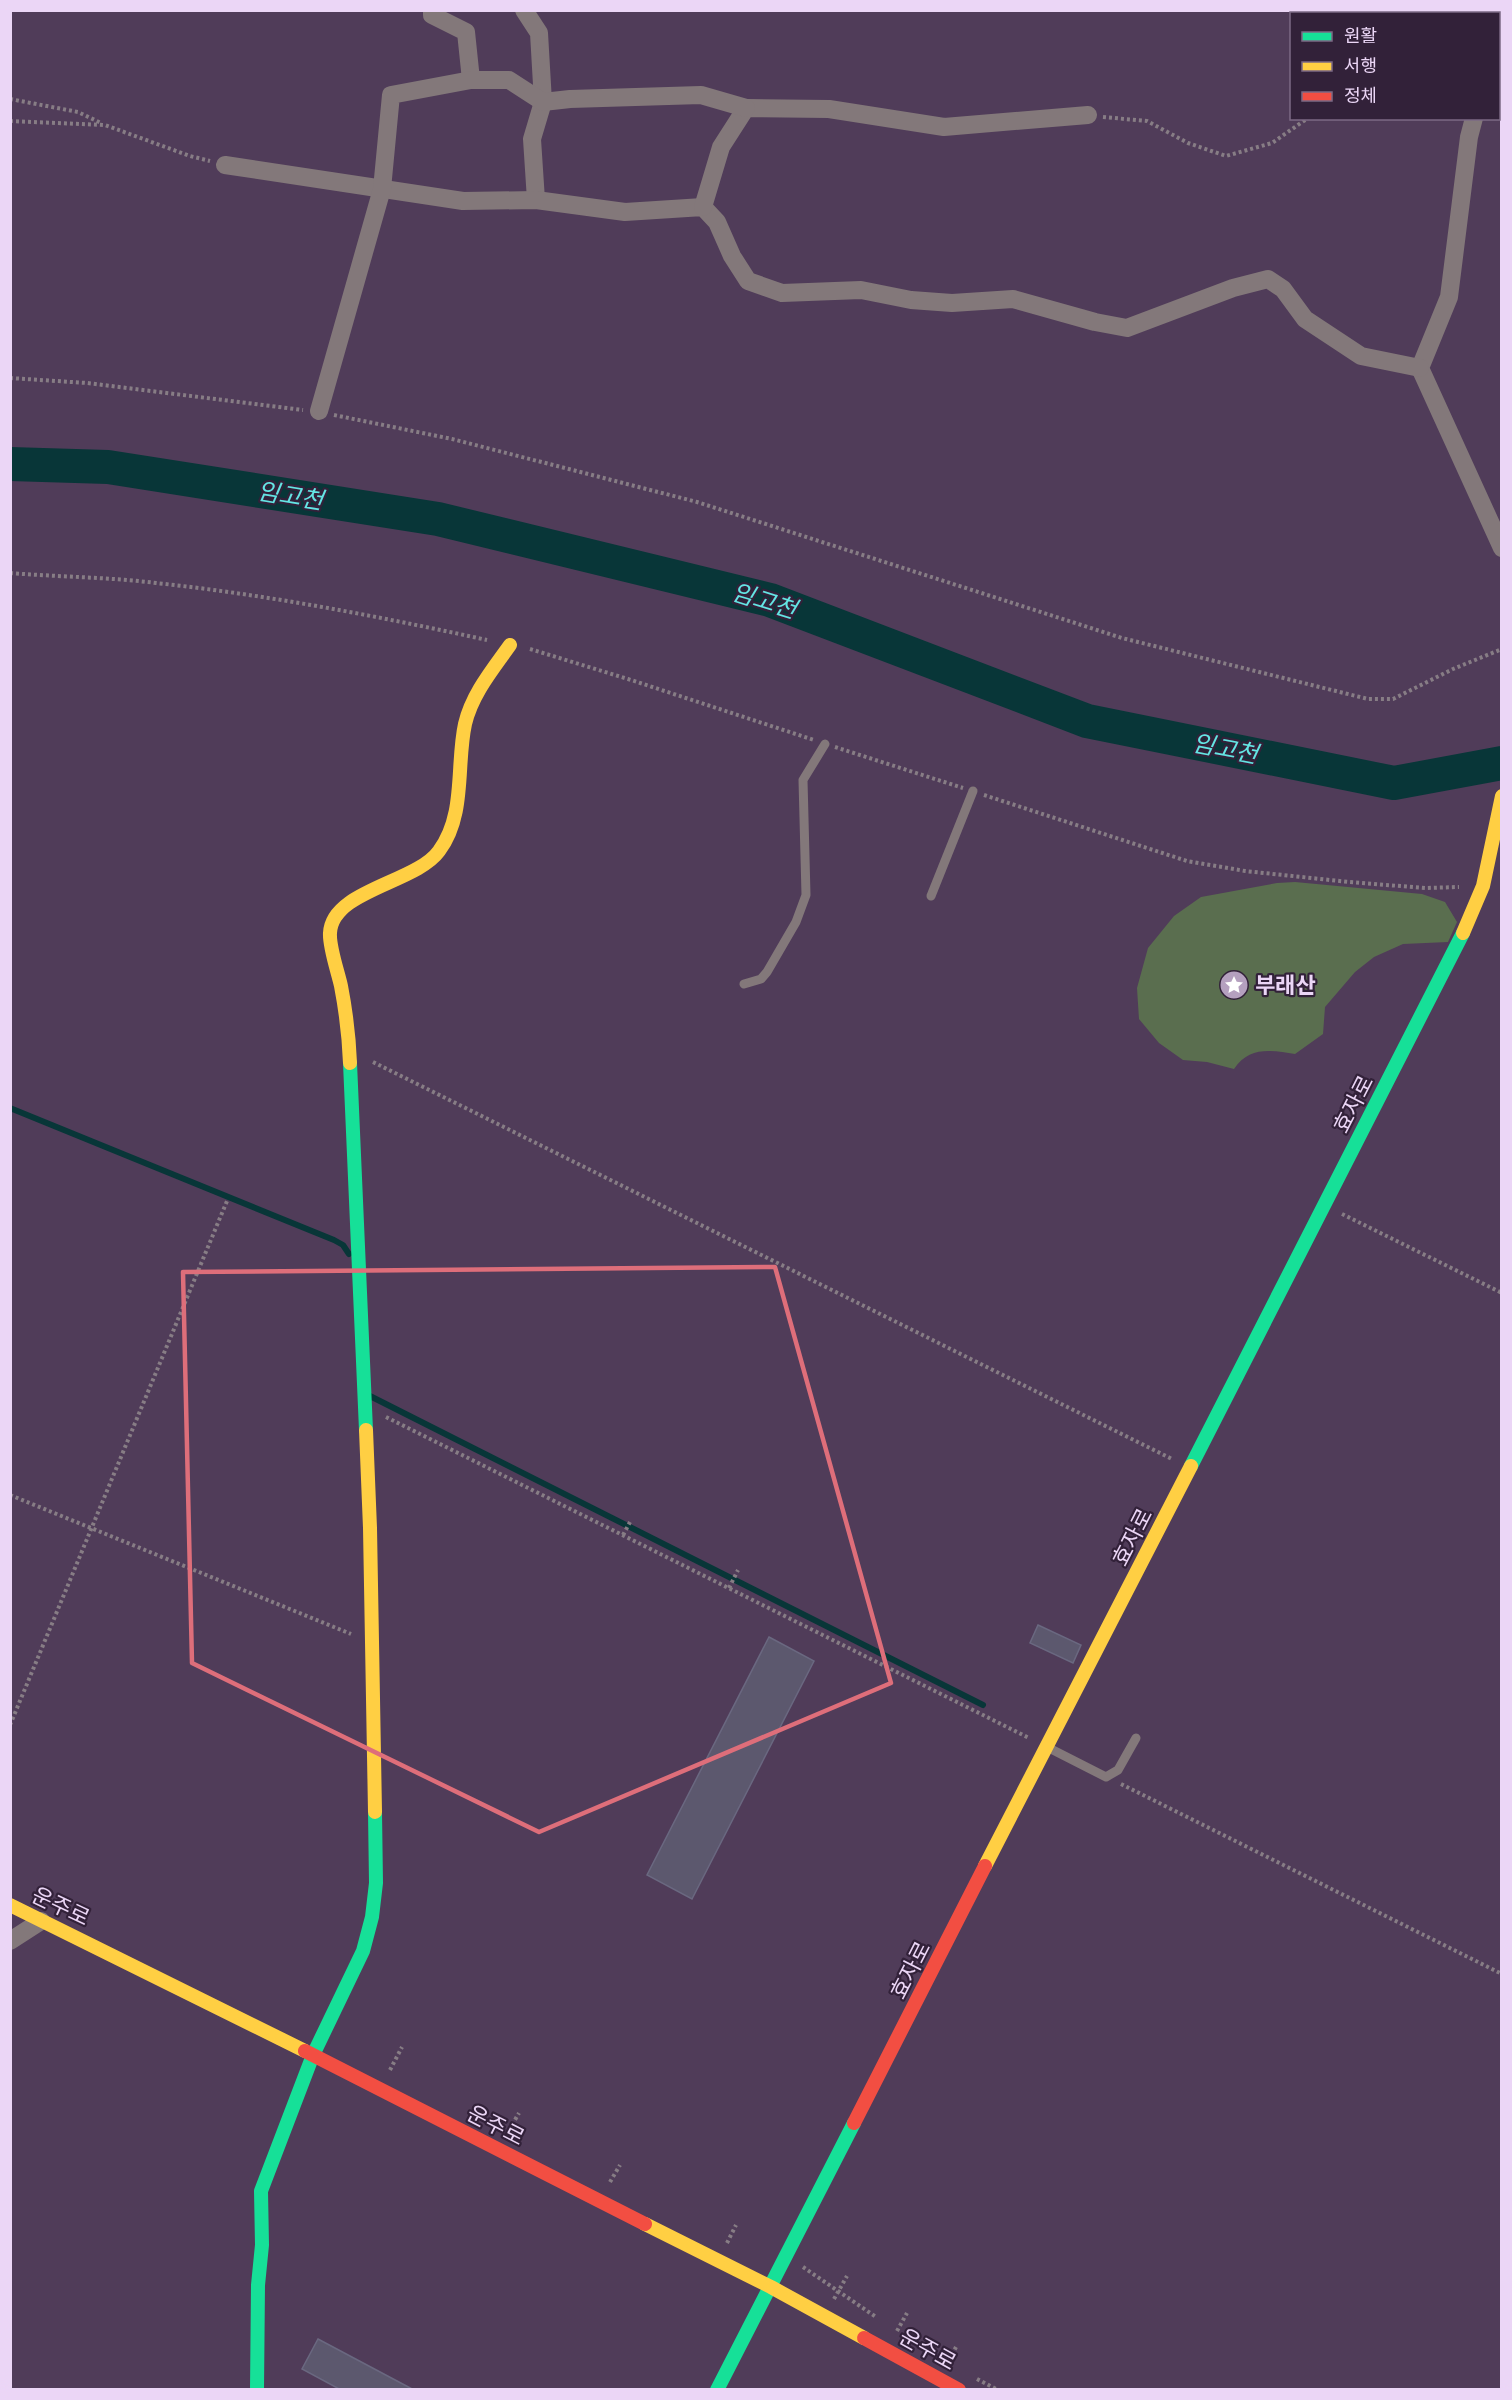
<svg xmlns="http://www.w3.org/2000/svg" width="1512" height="2400" font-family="Cabin,'Noto Sans KR',sans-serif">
  <rect width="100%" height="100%" fill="#503c59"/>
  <!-- green -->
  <path fill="#5a6e4f" d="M1295,882L1422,894L1445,902L1457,922L1448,942L1403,944L1374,957L1355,972L1325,1007L1323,1034L1295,1054C1271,1050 1249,1046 1234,1069L1207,1062L1183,1060L1159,1043L1139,1019L1137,988L1148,948L1174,916L1201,897L1277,883Z"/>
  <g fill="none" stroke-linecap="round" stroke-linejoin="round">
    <!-- stream -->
    <g stroke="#083638" stroke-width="6">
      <polyline points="10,1108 334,1240 343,1245 349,1254"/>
      <polyline points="370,1396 983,1705"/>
    </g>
    <!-- river -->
    <polyline stroke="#083638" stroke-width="34" points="10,464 108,467 438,519 770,600 1087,721 1394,783 1502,763"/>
  </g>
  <!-- building -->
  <g fill="#5c586e" stroke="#6a6880" stroke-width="1.5">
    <polygon points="1038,1625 1081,1645 1073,1663 1030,1643"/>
    <polygon points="769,1637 814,1661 692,1899 647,1875"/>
    <polygon points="318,2339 414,2390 341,2390 302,2369"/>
  </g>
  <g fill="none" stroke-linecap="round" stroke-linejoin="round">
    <!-- path -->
    <g stroke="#877d85" stroke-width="4" stroke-dasharray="3 3" stroke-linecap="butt">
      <polyline points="10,99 78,112 101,123"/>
      <polyline points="1103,117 1147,121 1188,143 1226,156 1272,143 1308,118"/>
      <polyline points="10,121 105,125 190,156 210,161"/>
      <polyline points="10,378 87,383 303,410"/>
      <polyline points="334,415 452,439 697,502 1122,638 1368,699 1393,699 1453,669 1502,649"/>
      <path d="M10,573C59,577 108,577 156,583C268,595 377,616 487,640"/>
      <polyline points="530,649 628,679 814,740"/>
      <polyline points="835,747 963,788"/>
      <polyline points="984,795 1187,861 1245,871 1349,882 1425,888 1459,887"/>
      <polyline points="373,1062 1172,1459"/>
      <polyline points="1342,1214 1502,1293"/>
      <polyline points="386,1417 1029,1738"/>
      <polyline points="10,1495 351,1634"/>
      <polyline points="623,1535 630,1522"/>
      <polyline points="729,1588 738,1570"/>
      <polyline points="10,1725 227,1201"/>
      <polyline points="1121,1784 1502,1974"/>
      <polyline points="390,2070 402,2047"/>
      <polyline points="509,2130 519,2113"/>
      <polyline points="610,2182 620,2165"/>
      <polyline points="727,2243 736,2225"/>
      <polyline points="803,2267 876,2317"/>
      <polyline points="834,2299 847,2276"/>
      <polyline points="897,2331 907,2313"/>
      <polyline points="949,2360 956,2347"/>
      <polyline points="977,2379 998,2390"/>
    </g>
    <!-- lane -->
    <g stroke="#83787a" stroke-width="9">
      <polyline points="931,896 973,791"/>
      <polyline points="744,984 761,979 767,972 796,922 806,895 803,780 825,744"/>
      <polyline points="1049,1748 1106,1777 1118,1770 1136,1738"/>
    </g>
    <!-- street -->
    <g stroke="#83787a" stroke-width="18">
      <polyline points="432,10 432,15 466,32 471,80"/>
      <polyline points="524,10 539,33 543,102 532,139 536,200"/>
      <polyline points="1468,10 1471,14"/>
      <polyline points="1498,42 1502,41"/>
      <polyline points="1474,118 1469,137 1449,297 1420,368 1502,548"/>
      <polyline points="225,165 463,201 536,200 625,212 703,207 717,222 732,256 748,281 782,293 861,290 911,300 952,303 1013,299 1095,322 1127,328 1233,288 1268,279 1283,289 1305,319 1361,356 1420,368"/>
      <polyline points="703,207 721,147 746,108 829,109 944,127 1088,115"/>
      <polyline points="319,411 382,189 391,95 471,80 509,80 543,102 570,99 701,95 746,108"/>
      <polyline points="10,1941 41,1921"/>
    </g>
    <!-- fast -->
    <g stroke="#16e098" stroke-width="14">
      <polyline points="350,1063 366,1430"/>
      <polyline points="1191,1466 1463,933"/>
      <polyline points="257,2390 258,2285 262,2245 261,2191 313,2055 363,1951 372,1917 376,1883 375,1812"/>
      <polyline points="717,2390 854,2123"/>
    </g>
    <!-- slow -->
    <g stroke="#ffcf43" stroke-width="14">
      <polyline points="1463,933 1483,886 1502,796"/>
      <path d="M350,1063C349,1037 346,1012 341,986C338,972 329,947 330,933C332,890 416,883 439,851C466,815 456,765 465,724C472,694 493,669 510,645"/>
      <polyline points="366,1430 370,1528 375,1812"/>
      <polyline points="985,1866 1191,1466"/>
      <polyline points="10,1905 305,2051"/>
      <polyline points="645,2224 771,2287 864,2338"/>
    </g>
    <!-- jam -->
    <g stroke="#f24e42" stroke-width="14">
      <polyline points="305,2051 645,2224"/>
      <polyline points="854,2123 985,1866"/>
      <polyline points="864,2338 959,2390"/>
    </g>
  </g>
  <!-- marked area -->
  <path fill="none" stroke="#de6e7a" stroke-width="4.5" stroke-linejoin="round" d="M775,1267L891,1683L539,1832L192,1663L183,1272Z"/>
  <!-- icons -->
  <defs>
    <g id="sight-disc" transform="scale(1.5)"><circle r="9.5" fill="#b5a0bf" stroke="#322139"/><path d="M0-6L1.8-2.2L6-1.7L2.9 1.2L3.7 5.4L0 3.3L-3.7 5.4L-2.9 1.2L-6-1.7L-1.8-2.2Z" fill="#fff"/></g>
  </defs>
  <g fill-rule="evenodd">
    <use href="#sight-disc" x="1234" y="985"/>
  </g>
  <g text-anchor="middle" stroke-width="4.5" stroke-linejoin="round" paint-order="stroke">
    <!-- poi labels -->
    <g font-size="22" font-weight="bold" fill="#ebd6f6" stroke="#322139" text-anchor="start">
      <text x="1255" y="993">부래산</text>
    </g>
    <!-- street labels -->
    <g font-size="22" fill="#ebd6f6" stroke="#322139">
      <text transform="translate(1353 1104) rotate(-63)" y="8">효자로</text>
      <text transform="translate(1132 1537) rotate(-63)" y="8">효자로</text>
      <text transform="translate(61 1906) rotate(25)" y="8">운주로</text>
      <text transform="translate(910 1970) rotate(-63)" y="8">효자로</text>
      <text transform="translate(496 2125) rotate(27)" y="8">운주로</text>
      <text transform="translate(928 2349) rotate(29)" y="8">운주로</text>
    </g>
    <!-- water labels -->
    <g font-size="24" font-style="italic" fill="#64e5e4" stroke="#322139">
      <text transform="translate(290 496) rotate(9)" y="8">임고천</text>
      <text transform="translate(764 601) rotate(17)" y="8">임고천</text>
      <text transform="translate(1225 749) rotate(11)" y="8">임고천</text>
    </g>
  </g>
  <!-- border -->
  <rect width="1512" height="2400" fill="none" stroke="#ebd6f6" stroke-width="24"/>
  <!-- legend -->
  <rect x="1290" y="12" width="210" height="108" fill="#322139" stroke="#7c6985" stroke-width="1.5"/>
  <rect x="1302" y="32" width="30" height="9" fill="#16e098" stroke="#7c6985" stroke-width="1.5"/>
  <text x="1344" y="42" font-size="18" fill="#ebd6f6">원활</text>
  <rect x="1302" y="62" width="30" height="9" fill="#ffcf43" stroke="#7c6985" stroke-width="1.5"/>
  <text x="1344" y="72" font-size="18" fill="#ebd6f6">서행</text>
  <rect x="1302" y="92" width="30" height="9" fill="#f24e42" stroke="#7c6985" stroke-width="1.5"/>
  <text x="1344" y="102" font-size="18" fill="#ebd6f6">정체</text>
</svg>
